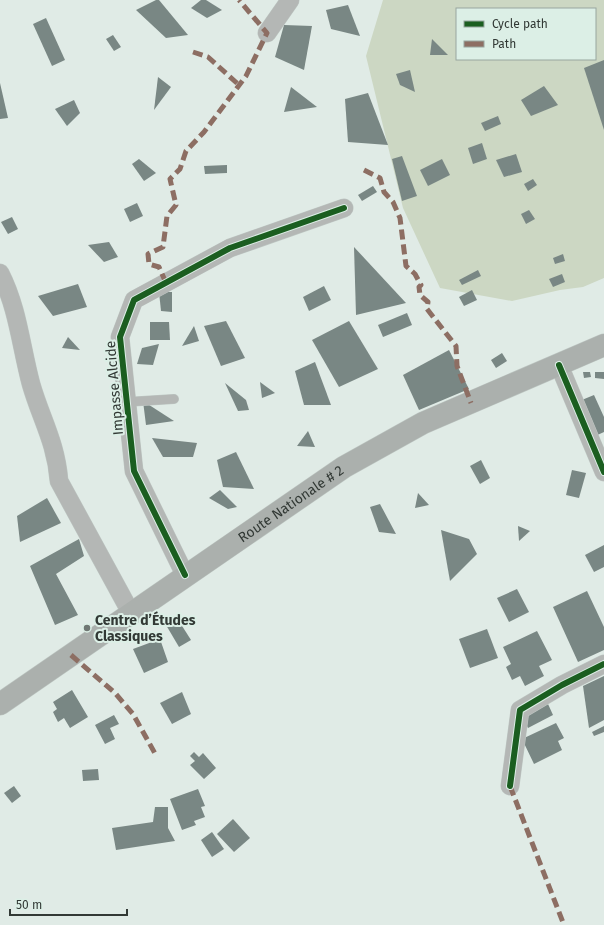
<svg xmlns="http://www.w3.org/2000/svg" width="604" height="925" font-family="'Fira Sans',sans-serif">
  <rect width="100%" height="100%" fill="#e0ebe6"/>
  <!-- green -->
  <path fill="#ccd7c3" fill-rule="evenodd" d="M383,0H604V278L583,287L560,290L512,301L440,288L403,208L366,56ZM457,9H595V59H457Z"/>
  <!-- building -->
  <g fill="#798784">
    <polygon points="156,0 159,0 188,35 166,38 136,10"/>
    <polygon points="201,0 206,0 222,10 207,18 191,8"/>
    <polygon points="348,5 360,36 331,29 326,10"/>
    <polygon points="46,18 65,60 52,66 33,24"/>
    <polygon points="284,25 312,26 304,70 275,57"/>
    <polygon points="113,35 121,47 114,51 106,39"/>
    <polygon points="432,39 448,55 430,55"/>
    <polygon points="604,60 604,130 584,68"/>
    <polygon points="410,70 415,92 400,85 396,74"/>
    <polygon points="158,77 171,87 154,110"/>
    <polygon points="0,83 8,118 0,119"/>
    <polygon points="544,86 558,105 531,116 521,100"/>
    <polygon points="291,87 317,107 284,112"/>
    <polygon points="368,93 388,145 348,142 345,99"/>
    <polygon points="74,100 80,113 67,126 55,109"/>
    <polygon points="498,116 501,124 485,131 481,123"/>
    <polygon points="482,143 487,159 473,164 468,148"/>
    <polygon points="516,154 522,172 504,177 496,160"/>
    <polygon points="402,156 417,196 402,201 392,159"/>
    <polygon points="139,159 156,173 144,181 132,164"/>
    <polygon points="442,159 450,175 428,186 420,170"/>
    <polygon points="227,165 227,173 205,174 204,166"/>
    <polygon points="533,179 537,185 528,191 524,184"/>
    <polygon points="373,186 377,192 362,201 358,195"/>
    <polygon points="137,203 143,216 130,222 124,209"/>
    <polygon points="529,210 535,219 526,224 521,214"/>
    <polygon points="12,217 18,229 8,234 1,222"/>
    <polygon points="109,242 118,257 104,262 88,245"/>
    <polygon points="354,247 406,303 356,315"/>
    <polygon points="563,254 565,261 555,264 553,258"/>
    <polygon points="478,270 481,276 462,285 459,280"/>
    <polygon points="562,274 565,282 553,287 549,279"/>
    <polygon points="78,284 87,307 53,316 38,296"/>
    <polygon points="324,286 331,300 309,311 303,297"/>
    <polygon points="472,290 477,300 464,306 459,297"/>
    <polygon points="159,292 172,292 172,312 161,311"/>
    <polygon points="407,313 412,325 383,337 378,325"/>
    <polygon points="226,321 245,358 221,366 204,326"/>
    <polygon points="349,321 378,369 339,387 312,340"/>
    <polygon points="150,322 169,322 170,340 150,340"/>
    <polygon points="194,326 199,341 182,346"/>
    <polygon points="68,337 80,350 62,348"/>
    <polygon points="159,344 153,365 137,364 142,348"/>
    <polygon points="449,350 469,389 419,410 403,375"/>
    <polygon points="502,353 507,361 496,368 491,360"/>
    <polygon points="315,362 331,405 304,405 295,371"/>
    <polygon points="583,372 590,372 591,377 584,378"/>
    <polygon points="595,372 604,372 604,379 595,378"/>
    <polygon points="260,382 275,393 262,398"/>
    <polygon points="225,383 246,400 249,410 238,411"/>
    <polygon points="594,395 604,417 604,432 593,437 577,402"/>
    <polygon points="143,401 174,421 146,425"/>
    <polygon points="308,431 315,447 297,446"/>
    <polygon points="152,438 197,443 193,457 163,457"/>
    <polygon points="236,452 254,489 223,487 217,460"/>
    <polygon points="481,460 490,478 480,484 470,466"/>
    <polygon points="572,470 586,473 579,498 566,495"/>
    <polygon points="220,490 237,507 228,509 209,498"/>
    <polygon points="418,493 429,505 415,508"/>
    <polygon points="47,498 61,523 20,542 17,516"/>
    <polygon points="380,504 396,534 379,532 370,507"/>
    <polygon points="518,526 530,531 519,541"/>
    <polygon points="441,530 469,539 477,554 450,581"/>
    <polygon points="79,539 84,556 56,574 78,615 55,625 30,566"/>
    <polygon points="604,545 604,567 594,572 585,555"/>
    <polygon points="517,589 529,612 509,622 497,598"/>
    <polygon points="587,591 604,627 604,650 578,662 553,607"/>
    <polygon points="177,618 191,640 179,647 166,625"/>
    <polygon points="487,629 498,658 470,668 459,639"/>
    <polygon points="537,631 552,660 539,666 544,676 525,686 520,676 512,680 506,667 511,664 503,647"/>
    <polygon points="160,639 168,662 144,673 133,649"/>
    <polygon points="604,676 604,720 589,728 583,686"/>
    <polygon points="72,690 88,717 70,728 64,718 58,722 53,712 57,709 53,702"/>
    <polygon points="182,692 191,714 172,724 160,703"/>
    <polygon points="548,704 553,715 528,728 523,718"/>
    <polygon points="114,715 119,724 110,728 115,739 105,744 95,725"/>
    <polygon points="556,723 564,738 558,741 562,750 534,764 522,739"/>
    <polygon points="604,726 604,732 594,736 592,732"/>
    <polygon points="194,752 199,757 203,753 216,768 204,779 190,765 195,761 190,756"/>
    <polygon points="98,769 99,780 83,781 82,770"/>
    <polygon points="14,786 21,796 12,803 4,793"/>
    <polygon points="198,789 205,806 201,807 205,817 194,821 196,825 182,830 170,799"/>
    <polygon points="155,807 168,807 168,828 175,841 116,850 112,828 153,822"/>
    <polygon points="233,819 250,838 234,852 217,834"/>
    <polygon points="212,832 224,849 212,857 201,840"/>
  </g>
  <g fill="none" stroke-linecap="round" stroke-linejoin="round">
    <!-- service casing -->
    <g stroke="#bec7c3" stroke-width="10">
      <polyline id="service" points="126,402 174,399"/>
    </g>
    <!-- minor casing -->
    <g stroke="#bec7c3" stroke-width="19">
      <g id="minor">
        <polyline points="267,33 290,0"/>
        <path d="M0,273C18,308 21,347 31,384C41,419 56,442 59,481L131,613"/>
        <polyline points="559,365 604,472"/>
        <polyline points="185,575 134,471 120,337 134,300 230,248 344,208"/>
        <polyline points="510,786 520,710 562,685 604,664"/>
      </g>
    </g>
    <!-- primary casing -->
    <g stroke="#bec7c3" stroke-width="23">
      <g id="primary">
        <path id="s1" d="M0,704L344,467L423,423L604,345"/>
      </g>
    </g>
    <!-- service -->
    <use href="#service" stroke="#b4b7b5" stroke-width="9"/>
    <!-- minor -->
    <use href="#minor" stroke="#b4b7b5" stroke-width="18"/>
    <!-- primary -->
    <use href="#primary" stroke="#abb0ad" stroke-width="22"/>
    <!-- quiet -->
    <g stroke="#8d6e63" stroke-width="5" stroke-dasharray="10 5" stroke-linecap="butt">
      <polyline points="193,52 208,57 239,85"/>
      <polyline points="364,170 380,178 384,192 393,202 400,218 406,266 415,274 421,285 419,287 420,295 428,302 427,309 456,346 457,366 471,403"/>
      <polyline points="166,283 159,267 149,264 148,254 163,247 167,216 176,205 170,179 180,169 186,151 204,132 246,76 267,33 239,0"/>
      <polyline points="71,655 115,693 133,714 157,757"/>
      <polyline points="510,786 564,925"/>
    </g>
    <!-- cycleway casing -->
    <g stroke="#dcefe6" stroke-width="8">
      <g id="cycleway">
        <polyline points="559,365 604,472"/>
        <polyline points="185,575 134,471 120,337 134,300 230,248 344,208"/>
        <polyline points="510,786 520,710 562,685 604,664"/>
      </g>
    </g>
    <!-- cycleway -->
    <use href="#cycleway" stroke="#1b5e20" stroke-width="6"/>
  </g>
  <!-- markers -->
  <circle fill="#6f7773" stroke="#dcefe6" stroke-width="1.5" cx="87" cy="628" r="4"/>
  <g text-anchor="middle" stroke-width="4" stroke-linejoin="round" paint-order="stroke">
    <!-- street labels -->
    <g font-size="14" fill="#323935" stroke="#dcefe6">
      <text transform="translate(114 388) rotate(-95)" y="5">Impasse Alcide</text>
      <text dy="5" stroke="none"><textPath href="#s1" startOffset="353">Route Nationale # 2</textPath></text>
    </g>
    <!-- poi labels -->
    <g font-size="14" font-weight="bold" fill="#323935" stroke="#dcefe6" text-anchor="start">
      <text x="95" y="625">Centre d’Études<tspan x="95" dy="16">Classiques</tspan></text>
    </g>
  </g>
  <!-- legend -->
  <rect x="456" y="8" width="140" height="52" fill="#dcefe6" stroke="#98a69f"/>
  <rect x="464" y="21" width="20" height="6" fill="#1b5e20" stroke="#98a69f"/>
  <text x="492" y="28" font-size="12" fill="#323935">Cycle path</text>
  <rect x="464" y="41" width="20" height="6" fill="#8d6e63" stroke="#98a69f"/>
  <text x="492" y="48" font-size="12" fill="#323935">Path</text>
  <!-- scale -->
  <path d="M10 909v6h117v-6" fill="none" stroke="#323935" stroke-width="2"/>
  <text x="16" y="909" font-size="12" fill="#323935" stroke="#dcefe6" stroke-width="3" paint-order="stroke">50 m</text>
</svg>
